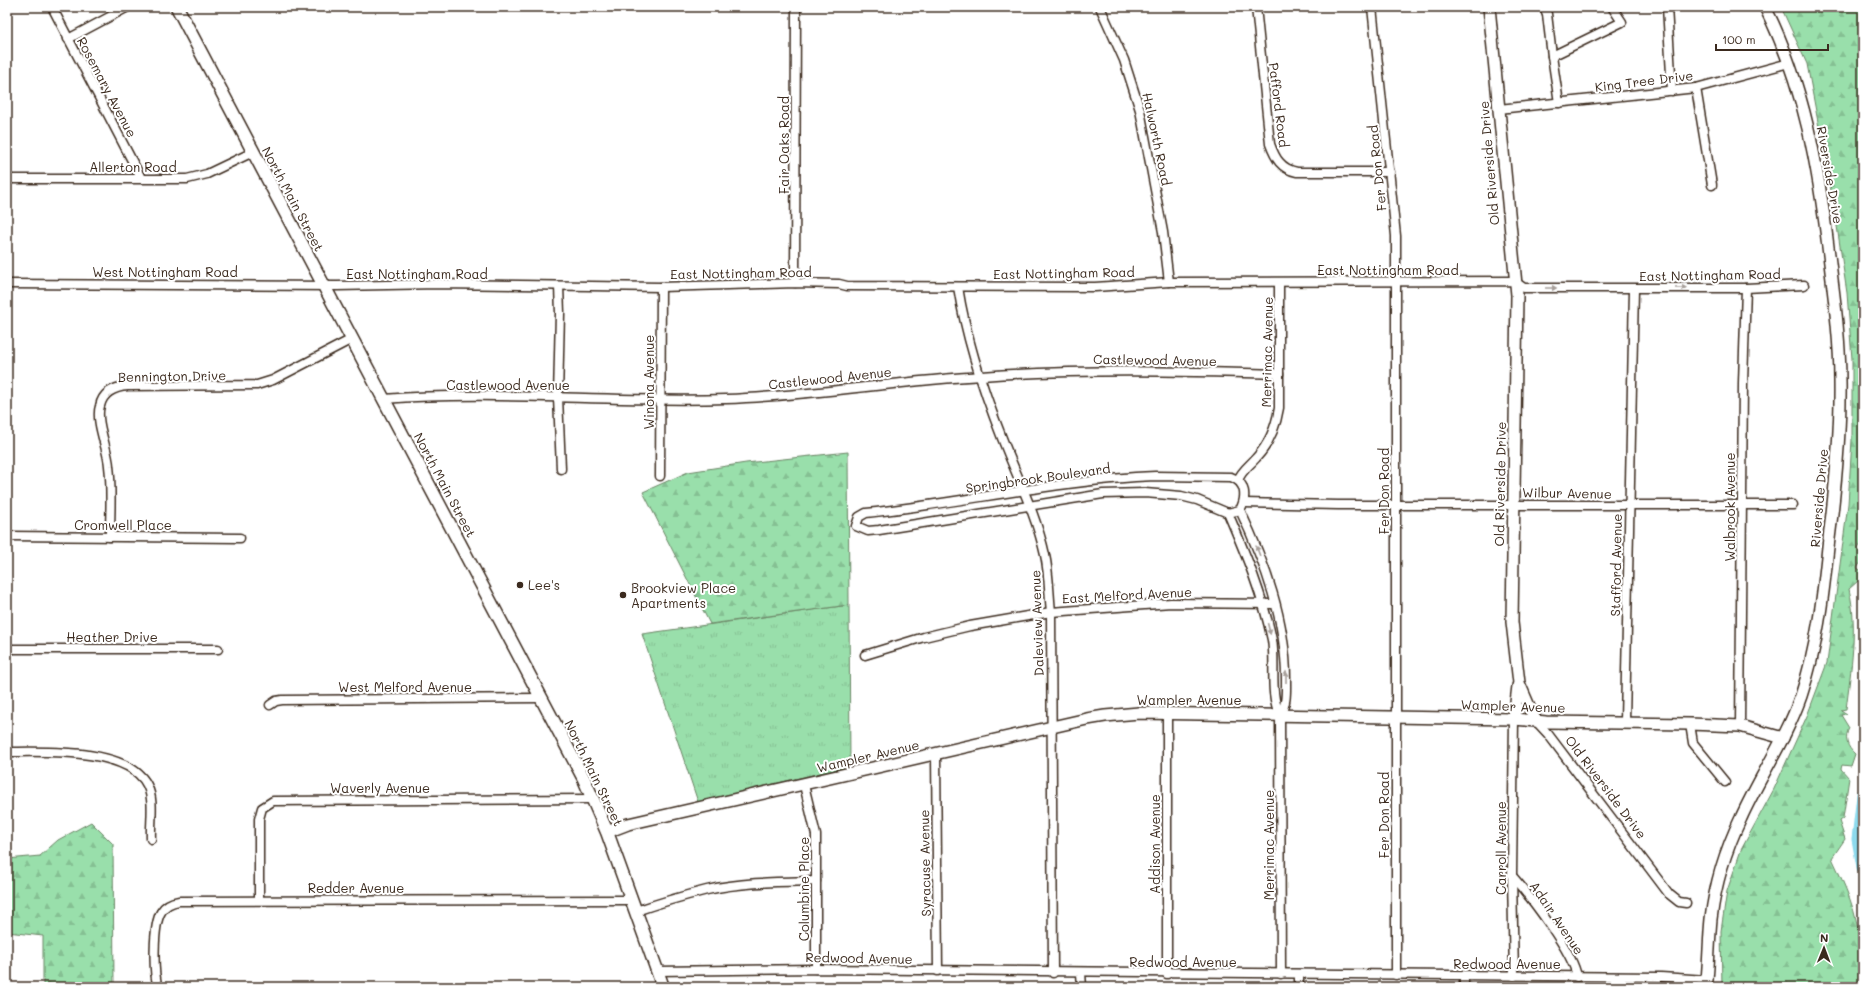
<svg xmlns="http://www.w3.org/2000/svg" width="1870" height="994" font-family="Mali,sans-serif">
  <defs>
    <pattern id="grass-tufts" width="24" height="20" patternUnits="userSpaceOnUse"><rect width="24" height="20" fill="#99dfab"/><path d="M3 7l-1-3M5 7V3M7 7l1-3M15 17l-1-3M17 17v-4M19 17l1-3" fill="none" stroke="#85c093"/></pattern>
    <pattern id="forest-firs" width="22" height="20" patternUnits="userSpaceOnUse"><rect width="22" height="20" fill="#99dfab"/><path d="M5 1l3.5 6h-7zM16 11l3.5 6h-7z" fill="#85c093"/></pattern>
  </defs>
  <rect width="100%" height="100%" fill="#fff"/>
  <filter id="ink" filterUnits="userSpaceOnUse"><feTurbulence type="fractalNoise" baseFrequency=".025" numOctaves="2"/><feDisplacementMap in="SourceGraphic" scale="8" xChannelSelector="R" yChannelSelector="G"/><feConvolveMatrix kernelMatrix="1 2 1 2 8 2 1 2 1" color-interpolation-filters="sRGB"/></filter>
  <g filter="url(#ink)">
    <!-- grass -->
    <polygon fill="url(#grass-tufts)" stroke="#6a8464" points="849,605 850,766 698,802 642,634"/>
    <!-- forest -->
    <g fill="url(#forest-firs)" stroke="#6a8464">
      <path d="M1781,7H1863V539L1858,549L1862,555L1861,562L1857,568L1863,572V580L1858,581L1849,589C1858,628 1851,669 1846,709L1841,710L1847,714L1841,715L1849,728C1844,738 1847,747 1855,754L1851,766L1842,765L1841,769L1849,778L1843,818L1839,821L1845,839L1832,858C1846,888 1857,911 1860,944L1863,945V987H1722L1721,931L1727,891L1741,850L1774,789L1807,716L1827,663L1848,504L1852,440V359L1847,293L1834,206L1807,64Z"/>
      <polygon points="848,452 849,605 710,624 643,492 688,472 746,463"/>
      <polygon points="91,822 113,844 114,987 43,987 43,936 7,932 7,859 40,856 58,840"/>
    </g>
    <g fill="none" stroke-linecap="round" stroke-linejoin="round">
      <!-- river -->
      <polyline stroke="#8ddaed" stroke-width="13" points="1863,795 1858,839 1863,867"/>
      <!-- street casing -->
      <g stroke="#3b2a1e" stroke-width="11">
        <g id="street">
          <polyline points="52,7 141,178"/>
          <polyline points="1100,7 1124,60 1140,110 1163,232 1169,282"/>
          <path d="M1256,7L1270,144C1275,158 1281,169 1297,172H1390"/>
          <polyline points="1372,7 1396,236 1396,975"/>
          <polyline points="1544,7 1547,14 1552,56 1622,22 1612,7"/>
          <polyline points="1667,7 1672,91"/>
          <polyline points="68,39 128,7"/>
          <polyline points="1552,56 1559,103"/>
          <polyline points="1696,88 1712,185"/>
          <polyline points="1499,109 1696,88 1789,63"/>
          <polyline points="7,179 187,179 207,174 253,152"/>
          <polyline points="795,283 796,7"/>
          <polyline points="7,284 337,286 438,284 661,287 795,283 839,284 847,286 1095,287 1169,282 1514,281 1524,288 1746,288 1804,285"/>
          <polyline points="559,286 560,313 558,397 561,469"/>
          <path d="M958,287C966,338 983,390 1002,438C1017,477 1036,514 1045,555C1049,573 1049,593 1051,612L1053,973"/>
          <path d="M384,399C498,390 612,403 726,399C812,396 896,381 982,376C1081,369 1180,371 1279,374"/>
          <polyline points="660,476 661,287"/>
          <path d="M1155,476L1231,477C1246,482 1247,497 1240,510L1228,513L1197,500L1181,496L1145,493L1103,494L879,530L868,531L856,526L859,517L866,513C963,503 1058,480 1155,476Z"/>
          <path d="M1238,480C1242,470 1249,466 1256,458C1269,444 1276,427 1279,408V283"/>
          <polyline points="1244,503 1338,505 1793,505"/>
          <path d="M1240,510C1265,563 1286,620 1286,679C1286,693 1287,703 1280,715L1281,974"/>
          <path d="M1228,513C1246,555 1263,596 1272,640C1276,663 1269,695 1280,715"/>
          <polyline points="7,536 240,538"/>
          <path d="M110,537C110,513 112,489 109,466C108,449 95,421 100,406C103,392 115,387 128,386L257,385L273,380L352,339"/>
          <polyline points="7,649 218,649"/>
          <polyline points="865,655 924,637 970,626 1051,612 1171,603 1275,604"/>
          <polyline points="270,705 276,701 282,700 542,698"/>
          <polyline points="1535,720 1548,734 1669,894 1679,902 1686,903"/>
          <polyline points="1625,722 1634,289"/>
          <polyline points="1690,724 1693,743 1725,782"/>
          <polyline points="1740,726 1743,383 1746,288"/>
          <path d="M7,752C43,752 128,747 147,785C155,801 150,822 151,839"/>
          <polyline points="936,754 938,971"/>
          <polyline points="804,785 816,835 816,969"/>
          <path d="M1512,876C1529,895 1574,953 1577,977"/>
          <polyline points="259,900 259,819 262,808 273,801 593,799"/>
          <path d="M636,911C659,903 683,896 707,890C743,882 780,882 816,881"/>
          <polyline points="658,971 816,969 1661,977 1707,980"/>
          <polyline points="1081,973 1082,987"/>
          <polyline points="1167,974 1167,714"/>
          <polyline points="1299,975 1299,987"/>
          <polyline points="1514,976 1512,876 1514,719"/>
          <path d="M158,987C153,973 153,925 161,912C165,905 172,902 179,901L632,900"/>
          <polyline points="1464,987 1464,976"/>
        </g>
      </g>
      <!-- secondary casing -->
      <g stroke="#3b2a1e" stroke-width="14">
        <g id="secondary">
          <polyline points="1489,7 1517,295 1512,622 1519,683 1535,720"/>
          <polyline points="1514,719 1518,686"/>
          <polyline points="607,832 628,824 1087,719 1105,716 1139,713 1514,719 1546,722 1690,724 1740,726 1783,738"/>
          <path d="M1702,987L1707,980C1709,959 1709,939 1711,919C1715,884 1726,849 1741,818C1760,776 1786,739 1801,696C1817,648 1823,597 1828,547C1835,492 1841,436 1840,381C1840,339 1834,296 1829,255C1819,170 1804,84 1765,7"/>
        </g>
      </g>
      <!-- primary casing -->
      <g stroke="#3b2a1e" stroke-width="15">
        <polyline id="primary" points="177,7 584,779 607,832 663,987"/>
      </g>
      <!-- street -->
      <use href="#street" stroke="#fff" stroke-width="8"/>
      <!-- secondary -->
      <use href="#secondary" stroke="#fff" stroke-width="11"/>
      <!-- primary -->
      <use href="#primary" stroke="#fff" stroke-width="12"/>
    </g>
    <!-- one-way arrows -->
    <defs><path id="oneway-solid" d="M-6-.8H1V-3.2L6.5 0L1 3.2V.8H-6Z"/></defs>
    <g fill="#a79f9a">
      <use href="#oneway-solid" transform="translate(1551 288)"/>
      <use href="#oneway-solid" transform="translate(1681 288)"/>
      <use href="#oneway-solid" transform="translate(1258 551) rotate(-111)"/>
      <use href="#oneway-solid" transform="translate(1269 629) rotate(76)"/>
      <use href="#oneway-solid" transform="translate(1286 677) rotate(-90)"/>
    </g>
  </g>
  <!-- markers -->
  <g fill="#3b2a1e" stroke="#fff" stroke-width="1.5">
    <circle cx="520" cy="585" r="4"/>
    <circle cx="623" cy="595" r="4"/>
  </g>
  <g text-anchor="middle" stroke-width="4" stroke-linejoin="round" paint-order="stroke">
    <!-- street labels -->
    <g font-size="13" fill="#3b2a1e" stroke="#fff">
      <text transform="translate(1644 81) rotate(-7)" y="5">King Tree Drive</text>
      <text transform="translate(107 87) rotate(62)" y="5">Rosemary Avenue</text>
      <text transform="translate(1279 105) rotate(83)" y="5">Pafford Road</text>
      <text transform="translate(1157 139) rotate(78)" y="5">Halworth Road</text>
      <text transform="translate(784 145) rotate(-90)" y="5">Fair Oaks Road</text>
      <text transform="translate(1489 163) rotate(-95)" y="5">Old Riverside Drive</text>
      <text x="133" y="172">Allerton Road</text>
      <text transform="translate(1377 168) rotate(-96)" y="5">Fer Don Road</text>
      <text transform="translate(1830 175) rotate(80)" y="5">Riverside Drive</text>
      <text transform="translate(293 199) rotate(62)" y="5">North Main Street</text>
      <text x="1388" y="275">East Nottingham Road</text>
      <text x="165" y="277">West Nottingham Road</text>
      <text transform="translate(741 273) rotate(-1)" y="5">East Nottingham Road</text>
      <text transform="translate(1064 273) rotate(-1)" y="5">East Nottingham Road</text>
      <text x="417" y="279">East Nottingham Road</text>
      <text transform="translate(1710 275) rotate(-1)" y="5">East Nottingham Road</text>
      <text transform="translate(1267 352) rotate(-89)" y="5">Merrimac Avenue</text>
      <text transform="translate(1155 360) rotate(1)" y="5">Castlewood Avenue</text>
      <text transform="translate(172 376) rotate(-1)" y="5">Bennington Drive</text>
      <text transform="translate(830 378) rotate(-6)" y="5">Castlewood Avenue</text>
      <text transform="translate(649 382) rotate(-90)" y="5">Winona Avenue</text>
      <text x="508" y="390">Castlewood Avenue</text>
      <text transform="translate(1038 478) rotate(-8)" y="5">Springbrook Boulevard</text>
      <text transform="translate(1500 484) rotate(-89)" y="5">Old Riverside Drive</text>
      <text transform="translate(445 485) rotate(62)" y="5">North Main Street</text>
      <text transform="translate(1384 491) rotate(-90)" y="5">Fer Don Road</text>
      <text transform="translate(1567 493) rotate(1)" y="5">Wilbur Avenue</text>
      <text transform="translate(1819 498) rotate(-85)" y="5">Riverside Drive</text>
      <text transform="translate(1730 507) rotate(-90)" y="5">Walbrook Avenue</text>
      <text x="123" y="530">Cromwell Place</text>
      <text transform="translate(1616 565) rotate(-89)" y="5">Stafford Avenue</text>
      <text transform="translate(1127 595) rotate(-3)" y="5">East Melford Avenue</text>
      <text transform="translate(1037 623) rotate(-92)" y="5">Daleview Avenue</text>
      <text x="112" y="642">Heather Drive</text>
      <text x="405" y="692">West Melford Avenue</text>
      <text x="1189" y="705">Wampler Avenue</text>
      <text transform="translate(1513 706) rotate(2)" y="5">Wampler Avenue</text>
      <text transform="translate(868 756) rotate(-13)" y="5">Wampler Avenue</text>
      <text transform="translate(594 773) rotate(64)" y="5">North Main Street</text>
      <text transform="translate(1606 787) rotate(53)" y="5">Old Riverside Drive</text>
      <text x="380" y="793">Waverly Avenue</text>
      <text transform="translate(1384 815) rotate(-90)" y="5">Fer Don Road</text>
      <text transform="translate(1155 844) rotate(-90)" y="5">Addison Avenue</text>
      <text transform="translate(1269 845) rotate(-90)" y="5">Merrimac Avenue</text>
      <text transform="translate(1501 848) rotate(-90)" y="5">Carroll Avenue</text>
      <text transform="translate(925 863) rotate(-91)" y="5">Syracuse Avenue</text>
      <text x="356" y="893">Redder Avenue</text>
      <text transform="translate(804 889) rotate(-90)" y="5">Columbine Place</text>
      <text transform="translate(1557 918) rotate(56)" y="5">Adair Avenue</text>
      <text transform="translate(859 958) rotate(1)" y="5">Redwood Avenue</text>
      <text x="1183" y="967">Redwood Avenue</text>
      <text x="1507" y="969">Redwood Avenue</text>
    </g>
    <!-- poi labels -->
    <g font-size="13" fill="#3b2a1e" stroke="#fff" text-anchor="start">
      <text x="528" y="590">Lee's</text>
      <text x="631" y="593">Brookview Place<tspan x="631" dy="15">Apartments</tspan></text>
    </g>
  </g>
  <!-- margin -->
  <rect width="1870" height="994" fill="none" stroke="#fff" stroke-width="24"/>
  <rect x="12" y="12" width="1846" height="970" fill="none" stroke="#3b2a1e" stroke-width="1.5" filter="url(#ink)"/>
  <!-- north arrow -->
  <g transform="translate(1824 948) rotate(1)" stroke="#ffffff" stroke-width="3" paint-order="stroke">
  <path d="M0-3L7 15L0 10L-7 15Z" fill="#3b2a1e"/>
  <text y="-6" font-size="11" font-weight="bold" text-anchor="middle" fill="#3b2a1e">N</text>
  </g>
  <!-- scale -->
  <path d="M1716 44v6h112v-6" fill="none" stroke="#3b2a1e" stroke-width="2"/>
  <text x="1722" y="44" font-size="12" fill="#3b2a1e" stroke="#ffffff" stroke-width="3" paint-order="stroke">100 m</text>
</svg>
